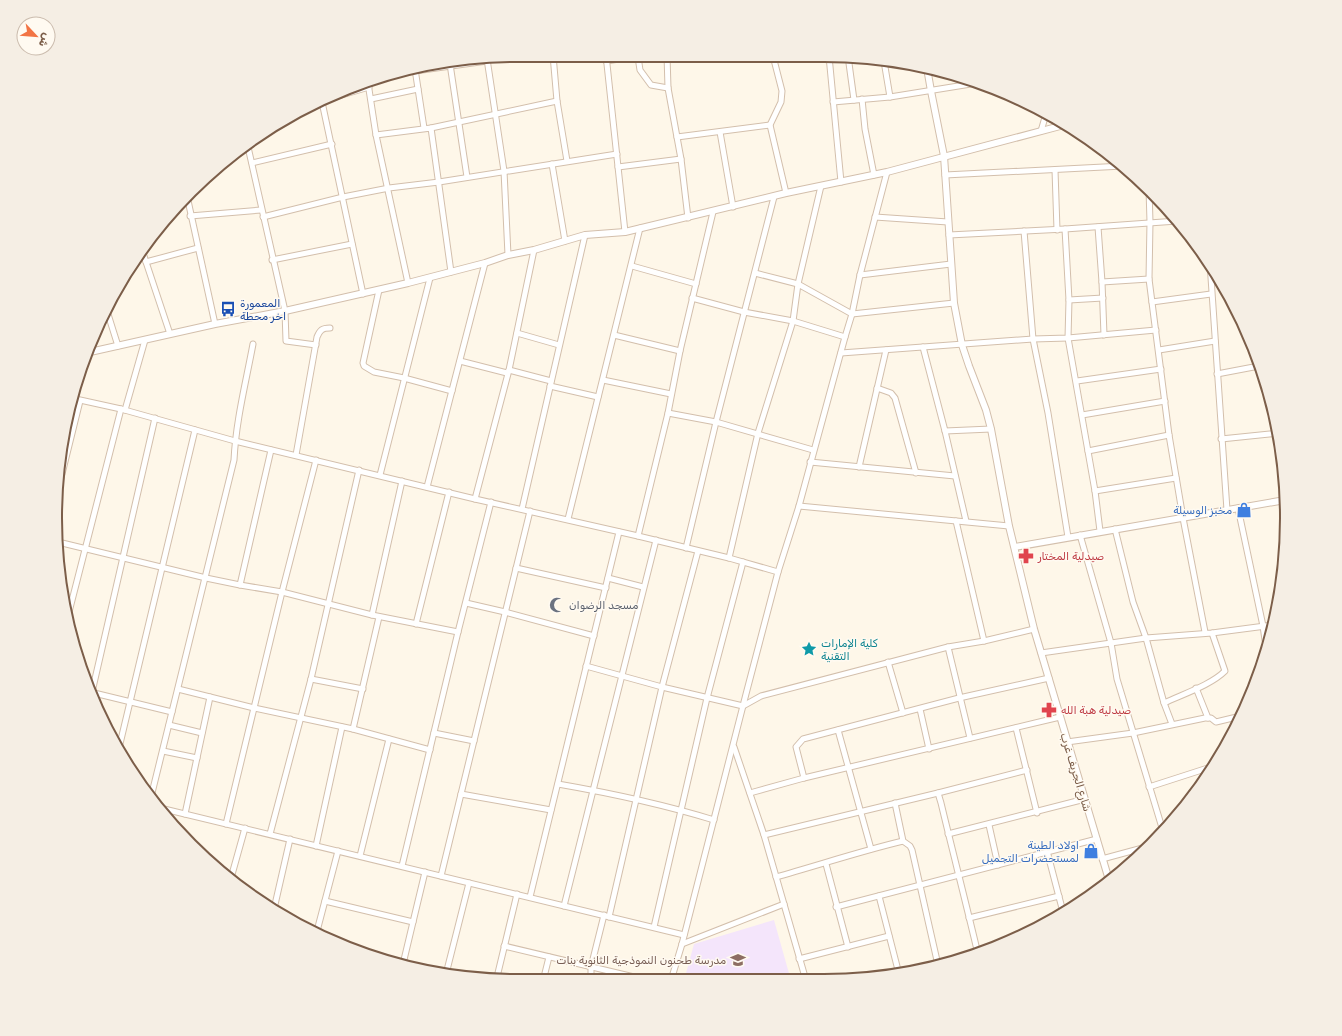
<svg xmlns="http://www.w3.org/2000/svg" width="1342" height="1036" font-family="Rubik,Cairo,sans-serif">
  <rect width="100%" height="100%" fill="#fef7e9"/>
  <!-- education -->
  <polygon fill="#f4e5fb" points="774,920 790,977 685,977 694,944"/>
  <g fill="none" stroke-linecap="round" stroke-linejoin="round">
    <!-- minor casing -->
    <g stroke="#d3bfac" stroke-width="7">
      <g id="minor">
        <polyline points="553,55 557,101 567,161"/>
        <polyline points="606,55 625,232"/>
        <polyline points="667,55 668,88 681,159 688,218"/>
        <polyline points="773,56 782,91 781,102 770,125 786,193"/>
        <polyline points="829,56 841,182"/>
        <polyline points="848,56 854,100"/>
        <polyline points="638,57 640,70 651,85 668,88"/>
        <polyline points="487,59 504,171 508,255"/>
        <polyline points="606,61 632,57 664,55"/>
        <polyline points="884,61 890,97"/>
        <polyline points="450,64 467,177"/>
        <polyline points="415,69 424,128"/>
        <polyline points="415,71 487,61"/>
        <polyline points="368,83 376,135 408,283"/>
        <polyline points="335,97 369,87"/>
        <polyline points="371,99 418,89"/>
        <polyline points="862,99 865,129 874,175"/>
        <polyline points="322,102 363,294"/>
        <polyline points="833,102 890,97 977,83"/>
        <polyline points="431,128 557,101"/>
        <polyline points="1041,131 1046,114"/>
        <polyline points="720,132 733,207"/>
        <polyline points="376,135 431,128 451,272"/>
        <polyline points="677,137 770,125"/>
        <polyline points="248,147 285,311 286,341 316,345"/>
        <polyline points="252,163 332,144"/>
        <polyline points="552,164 565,241"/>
        <polyline points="618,167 681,159"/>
        <polyline points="1055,170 1057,230"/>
        <polyline points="945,175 1123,166"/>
        <polyline points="1149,189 1150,222 1149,279 1169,435 1183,518 1205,632"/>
        <polyline points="187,196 215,324"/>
        <polyline points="190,216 261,210"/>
        <polyline points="263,217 343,197 389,188 439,182 617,154"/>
        <polyline points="875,217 948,222"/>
        <polyline points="1098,227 1102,282 1104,335"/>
        <polyline points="1065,229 1069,300 1068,338 1095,491 1100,531"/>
        <polyline points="1024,231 1033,339 1048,413 1068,537"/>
        <polyline points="949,235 1065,229 1177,221"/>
        <polyline points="143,253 170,334"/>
        <polyline points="272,260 352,244"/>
        <polyline points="146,262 198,248"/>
        <polyline points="1210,263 1227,510"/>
        <polyline points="632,266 696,284"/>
        <polyline points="755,273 798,284 852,314 954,303"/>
        <polyline points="860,275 951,264"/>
        <polyline points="1102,282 1149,279"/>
        <polyline points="379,290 363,363 364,366 374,372 404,378 452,391"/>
        <polyline points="692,298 744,312 793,321 845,337"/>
        <polyline points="1069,300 1103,298"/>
        <polyline points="1152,302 1211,294"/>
        <polyline points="107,311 118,346"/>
        <polyline points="517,333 559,345"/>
        <polyline points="614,335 680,351"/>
        <polyline points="923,347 945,431 966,521"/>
        <polyline points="1159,350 1215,341"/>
        <polyline points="841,353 1033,339 1068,338 1156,330"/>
        <polyline points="460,361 507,373"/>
        <polyline points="509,370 551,381"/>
        <polyline points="1217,374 1259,366"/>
        <polyline points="603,380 671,394"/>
        <polyline points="1077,381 1161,369"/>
        <polyline points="550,386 598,397"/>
        <polyline points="877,388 891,393 895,398 916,473"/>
        <polyline points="71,398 121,409 235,441 475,499 638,536 729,558 778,572"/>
        <polyline points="125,410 145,340"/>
        <polyline points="668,413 716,422 813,450"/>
        <polyline points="1082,415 1165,401"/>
        <polyline points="945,431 991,429"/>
        <polyline points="1221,439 1279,433"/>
        <polyline points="1088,451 1169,435"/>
        <path d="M296,455L317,337C320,330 322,328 330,328"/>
        <polyline points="810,462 955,476"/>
        <polyline points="859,467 886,350"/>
        <polyline points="380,475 430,278"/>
        <polyline points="60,482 80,401"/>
        <polyline points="427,487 485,263"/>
        <polyline points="1095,491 1176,478"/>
        <polyline points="475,499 509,370 534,250"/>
        <polyline points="799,506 1009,526"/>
        <polyline points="1238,508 1263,626 1266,647"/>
        <polyline points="522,509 585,235"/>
        <polyline points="568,519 640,228"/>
        <polyline points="956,521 984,641"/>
        <polyline points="1115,529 1133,602 1146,638 1164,703 1172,724"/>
        <polyline points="1080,535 1111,643 1117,679 1163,831"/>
        <polyline points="638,536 668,413 680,351 713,212"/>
        <polyline points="58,542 206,578 240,585 282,592 372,615 458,632"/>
        <polyline points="686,548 716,422 774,197"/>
        <polyline points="729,558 758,433 793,321 798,284 821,186"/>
        <polyline points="516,568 606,588"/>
        <polyline points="608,578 643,587"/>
        <polyline points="240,585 271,450"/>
        <polyline points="466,603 505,612 594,636"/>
        <polyline points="372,615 402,481"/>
        <polyline points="68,616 121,409"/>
        <polyline points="416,624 449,492"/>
        <polyline points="948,647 970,738"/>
        <polyline points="1041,653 1146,638 1212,633 1273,625"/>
        <polyline points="888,662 903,713"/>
        <polyline points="586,666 662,687 743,706 761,696 948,647 984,641 1034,629"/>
        <polyline points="311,679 363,689"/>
        <polyline points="1196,688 1208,718"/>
        <polyline points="178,689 254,708 353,729 430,750"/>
        <polyline points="90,692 172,712"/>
        <polyline points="90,694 92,692 155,418"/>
        <path d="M1164,703C1183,694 1211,685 1225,671L1212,633"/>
        <polyline points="920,709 929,749"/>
        <polyline points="169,725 202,733"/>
        <polyline points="1016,728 1037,813"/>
        <polyline points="353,729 379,617"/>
        <polyline points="838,730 871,849"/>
        <polyline points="434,733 474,741"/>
        <polyline points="1067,742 1133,733 1205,718 1211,718 1216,722 1241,716"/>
        <polyline points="734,747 764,835 805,977"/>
        <polyline points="119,748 195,430"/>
        <polyline points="163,751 197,758"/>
        <polyline points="804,778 796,747 803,739 959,698 1049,678"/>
        <path d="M558,784C610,793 662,804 714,820"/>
        <polyline points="1149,787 1214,766"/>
        <polyline points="750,793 804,778 1060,717"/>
        <path d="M938,793L941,803C953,853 966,903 978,954"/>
        <polyline points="461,794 551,810"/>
        <path d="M151,797L234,460C236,420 246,382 253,344"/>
        <polyline points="895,803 903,841 910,846 912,850 938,965"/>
        <polyline points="160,808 684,935"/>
        <polyline points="185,814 210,697"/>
        <polyline points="226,824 282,592 316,460"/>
        <polyline points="989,825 998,865"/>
        <polyline points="270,834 311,679 359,470"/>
        <polyline points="948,834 1085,799"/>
        <polyline points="764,835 938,793 1027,770"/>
        <polyline points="316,846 342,727"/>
        <polyline points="1047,851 1063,912"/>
        <polyline points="360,856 389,739"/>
        <polyline points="1102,859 1150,846"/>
        <polyline points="826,864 848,947"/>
        <polyline points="402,866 458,632 491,502"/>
        <polyline points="441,876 530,511"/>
        <path d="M776,877C819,865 861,851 903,841"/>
        <polyline points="231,878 245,828"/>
        <polyline points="879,896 899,974"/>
        <polyline points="530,897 619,532"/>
        <polyline points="325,901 413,922 403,964"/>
        <polyline points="564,906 656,540"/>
        <polyline points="836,907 1097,839"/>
        <polyline points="274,909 290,839"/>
        <polyline points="609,917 662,687 698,551"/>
        <polyline points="969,918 1059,896"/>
        <polyline points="413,922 425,872"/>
        <polyline points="654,927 707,698 743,562"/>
        <polyline points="317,931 338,851"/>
        <polyline points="682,944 784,904"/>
        <polyline points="504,946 634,977"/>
        <polyline points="799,959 889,936"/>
        <polyline points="446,974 469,883"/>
        <polyline points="497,977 517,894"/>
        <polyline points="544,977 549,957"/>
        <polyline points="591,977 591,967 604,915"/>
        <polyline points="672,977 682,944 746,694 778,572 799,506 845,337 852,314 860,275 887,172"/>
      </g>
    </g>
    <!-- tertiary casing -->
    <g stroke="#d3bfac" stroke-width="8">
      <g id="tertiary">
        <polyline points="927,68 931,91 944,156 954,303 962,345 969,366 986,410 991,429 1009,526 1034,629 1109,880"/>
        <polyline points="90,352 215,324 285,311 408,283 485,263 508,255 534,250 585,235 625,232 786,193 887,172 1064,125"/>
        <polyline points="1015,547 1285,500"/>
      </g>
    </g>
    <!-- minor -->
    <use href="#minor" stroke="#fff" stroke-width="5"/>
    <!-- tertiary -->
    <use href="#tertiary" stroke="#fff" stroke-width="6"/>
  </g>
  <!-- icons -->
  <defs>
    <g id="bus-bare" transform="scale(1.2)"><path d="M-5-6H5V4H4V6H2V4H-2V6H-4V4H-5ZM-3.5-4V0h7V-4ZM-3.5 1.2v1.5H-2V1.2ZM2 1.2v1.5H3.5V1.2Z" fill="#1a4fb4" stroke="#fffaf1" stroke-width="2.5" paint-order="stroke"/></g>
    <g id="shop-bare" transform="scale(1.2)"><path d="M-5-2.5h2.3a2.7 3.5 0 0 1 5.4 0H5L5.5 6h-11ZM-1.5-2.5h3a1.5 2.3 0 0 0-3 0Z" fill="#3f7fe0" stroke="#fffaf1" stroke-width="2.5" paint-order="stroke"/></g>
    <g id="pharmacy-bare" transform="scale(1.2)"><path d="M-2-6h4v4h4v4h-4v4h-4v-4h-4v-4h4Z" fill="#e0444e" stroke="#fffaf1" stroke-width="2.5" paint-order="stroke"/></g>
    <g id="mosque-bare" transform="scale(1.2)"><path d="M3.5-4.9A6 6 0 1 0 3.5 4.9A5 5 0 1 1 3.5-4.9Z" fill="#6b7280" stroke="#fffaf1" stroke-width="2.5" paint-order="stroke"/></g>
    <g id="sight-bare" transform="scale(1.2)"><path d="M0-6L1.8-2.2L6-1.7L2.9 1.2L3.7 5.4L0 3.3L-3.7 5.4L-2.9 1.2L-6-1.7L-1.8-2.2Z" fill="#0f9aa8" stroke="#fffaf1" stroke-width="2.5" paint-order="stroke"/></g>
    <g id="school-bare" transform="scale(1.2)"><path d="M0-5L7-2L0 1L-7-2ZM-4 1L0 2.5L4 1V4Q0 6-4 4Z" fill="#8d6e63" stroke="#fffaf1" stroke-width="2.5" paint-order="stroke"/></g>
  </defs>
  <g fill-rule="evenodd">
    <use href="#bus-bare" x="228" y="309"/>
    <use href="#shop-bare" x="1244" y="510"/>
    <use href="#pharmacy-bare" x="1026" y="556"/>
    <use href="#mosque-bare" x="557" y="605"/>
    <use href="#sight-bare" x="809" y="649"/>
    <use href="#pharmacy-bare" x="1049" y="710"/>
    <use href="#shop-bare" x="1091" y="851"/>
    <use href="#school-bare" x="738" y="960"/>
  </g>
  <g text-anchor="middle" stroke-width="3" stroke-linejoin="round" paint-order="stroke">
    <!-- transit labels -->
    <g font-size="11" fill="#164399" stroke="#fffaf1" text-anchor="start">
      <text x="240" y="307">المعمورة<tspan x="240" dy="13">اخر محطة</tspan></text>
    </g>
    <!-- shop labels -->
    <g font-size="11" fill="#366cbe" stroke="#fffaf1" text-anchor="end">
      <text x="1232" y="514">مخبز الوسيلة</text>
      <text x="1079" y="849">اولاد الطينة<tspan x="1079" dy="13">لمستحضرات التجميل</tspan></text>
    </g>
    <!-- health labels -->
    <g font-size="11" fill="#be3a42" stroke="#fffaf1" text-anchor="start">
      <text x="1038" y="560">صيدلية المختار</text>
      <text x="1061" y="714">صيدلية هبة الله</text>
    </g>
    <!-- worship labels -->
    <g font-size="11" fill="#5b616d" stroke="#fffaf1" text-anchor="start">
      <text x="569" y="609">مسجد الرضوان</text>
    </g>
    <!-- culture labels -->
    <g font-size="11" fill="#0d838f" stroke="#fffaf1" text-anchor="start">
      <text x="821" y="647">كلية الإمارات<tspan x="821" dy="13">التقنية</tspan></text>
    </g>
    <!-- street labels -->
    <g font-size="11" fill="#7c5e49" stroke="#fffaf1">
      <text transform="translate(1076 772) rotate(73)" y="4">شارع الجريف غرب</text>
    </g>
    <!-- education labels -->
    <g font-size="11" fill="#785e54" stroke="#fffaf1" text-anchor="end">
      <text x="726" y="964">مدرسة طحنون النموذجية الثانوية بنات</text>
    </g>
  </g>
  <!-- crop -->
  <path d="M0 0H1342V1036H0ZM518 62H824A456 456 0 0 1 1280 518V518A456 456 0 0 1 824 974H518A456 456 0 0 1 62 518V518A456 456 0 0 1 518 62Z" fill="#f5eee4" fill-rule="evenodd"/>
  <path fill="none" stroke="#7c5e49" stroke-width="2" d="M518 62H824A456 456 0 0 1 1280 518V518A456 456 0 0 1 824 974H518A456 456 0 0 1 62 518V518A456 456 0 0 1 518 62Z"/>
  <!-- north arrow -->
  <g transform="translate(36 36) rotate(116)"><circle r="19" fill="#fffaf1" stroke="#cbbcae"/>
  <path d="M0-3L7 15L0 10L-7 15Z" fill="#f27444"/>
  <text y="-6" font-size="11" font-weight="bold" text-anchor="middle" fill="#7c5e49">ش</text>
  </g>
</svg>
